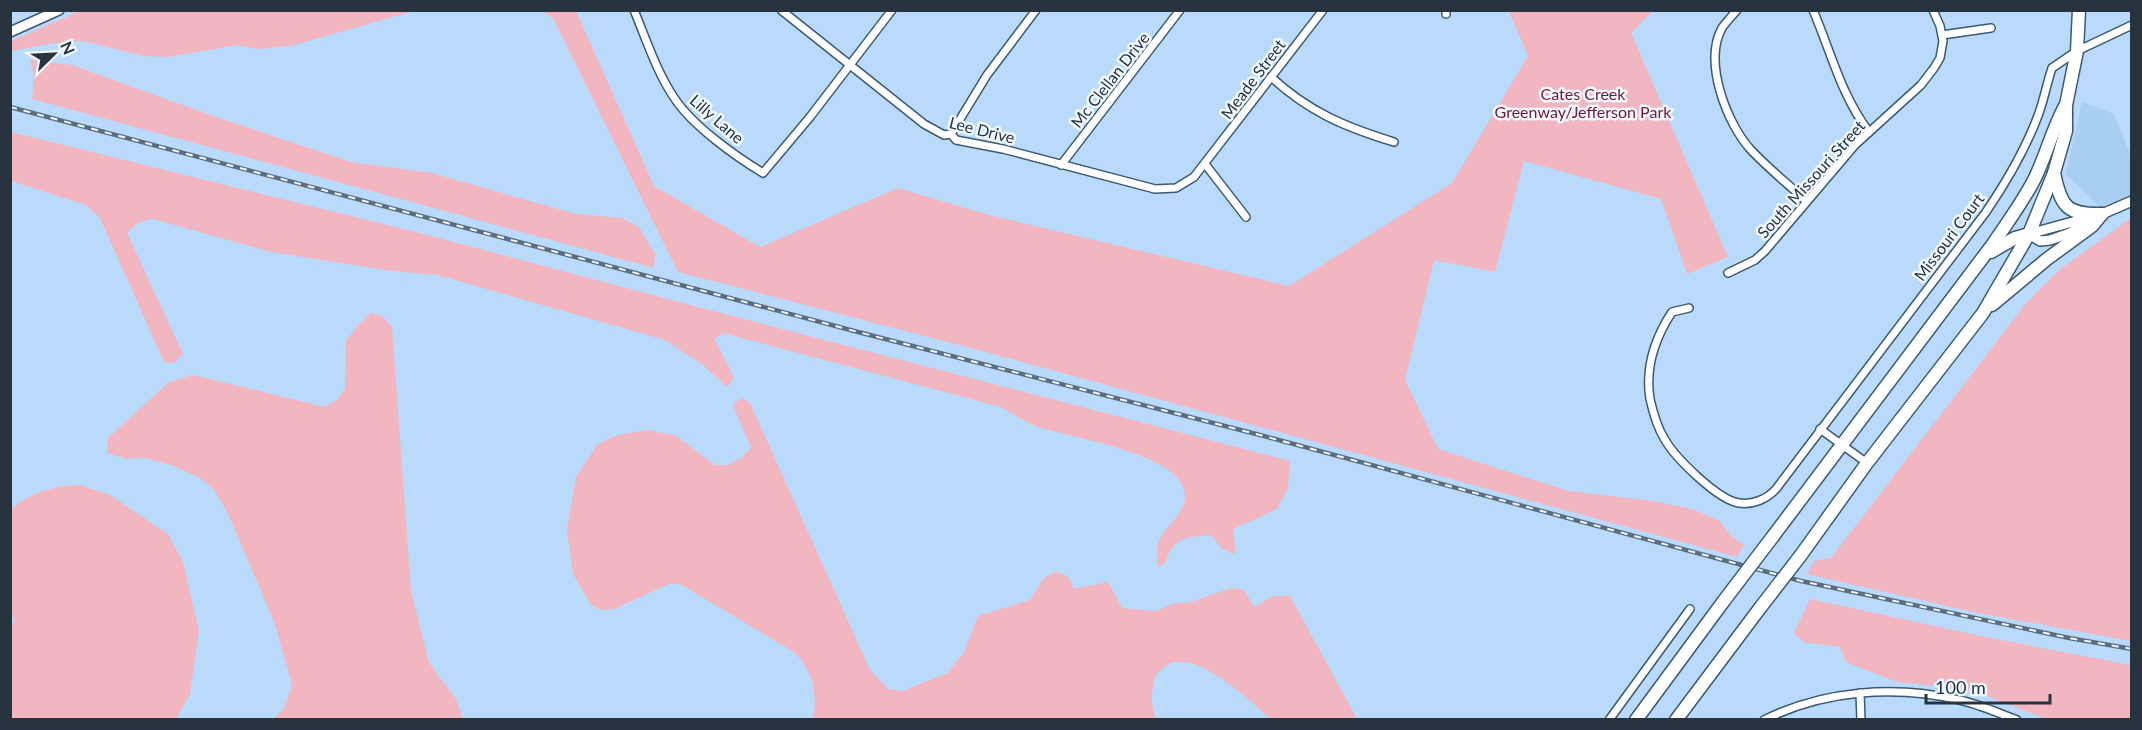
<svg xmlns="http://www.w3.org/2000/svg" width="2142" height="730" font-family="Lato,sans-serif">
  <rect width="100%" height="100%" fill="#b9dafa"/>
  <!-- built -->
  <polygon fill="#a8cef2" points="2082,102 2114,114 2131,156 2131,195 2100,207 2066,174"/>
  <!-- green -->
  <g fill="#f1b6c0">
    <polygon points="82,10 414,10 414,11 291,46 258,49 237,45 168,57 143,56 83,41 54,43 11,51 11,41"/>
    <polygon points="542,11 576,11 654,186 760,247 898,188 989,215 1289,286 1452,183 1528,56 1509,11 1653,11 1631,33 1728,257 1687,274 1661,199 1524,161 1495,272 1434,260 1405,380 1438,449 1568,491 1653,501 1692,509 1719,520 1730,535 1744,545 1737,557 982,351 678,272 553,18"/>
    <polygon points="30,60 72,65 213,116 351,162 432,173 576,214 622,218 639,227 655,254 654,268 32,99 34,75"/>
    <path d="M11,132L424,234L698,307L1290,461L1288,488L1277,509L1233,529L1236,554L1222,549L1211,535C1188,537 1172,537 1166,562L1158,567C1158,560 1156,551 1158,544C1163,526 1184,517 1185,496C1185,452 1065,438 1033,425C1022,420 1011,413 1001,407L723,333L714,338L734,378L727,387L703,365L665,340L437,275L392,271L271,252L153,219L137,223L127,233L183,354L174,363L164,362L100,218L86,205L11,181Z"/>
    <polygon points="2131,218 2131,641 1973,612 1807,574 1814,561 1831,558 2027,302 2059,270"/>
    <polygon points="371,313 382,316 392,327 411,591 429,663 456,699 463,719 273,719 284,708 292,685 275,624 228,514 215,491 200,478 174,466 144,458 127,459 107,453 108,438 169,382 193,375 325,407 337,400 345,389 346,341 358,325"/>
    <path d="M741,398L750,403L870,670L888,689L903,691L947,673L963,654L978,616L1030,600L1043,579L1056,571L1068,577L1074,589L1108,582L1122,608L1157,611L1172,604L1191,602L1231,588L1244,590L1254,607L1273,596H1290L1357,719H1270C1250,701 1191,643 1163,668C1159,671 1156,673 1155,678C1151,692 1150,706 1157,719H813C818,693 813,671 794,652L680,584H669L614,609L601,610L591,605L573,574L567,530L576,477L597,445L612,437L628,433L649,430L676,436L715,465H728L741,458L751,448L733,405Z"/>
    <path d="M80,485L110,495L168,534L183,562L199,631L190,694L176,719H11L10,624L15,622L10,612L11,509C34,491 51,487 80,485Z"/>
    <polygon points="1810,599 1986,637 2131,665 2131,719 2046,719 1972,690 1897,682 1846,662 1840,647 1803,642 1794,633"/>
  </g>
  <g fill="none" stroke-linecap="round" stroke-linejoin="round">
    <!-- street casing -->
    <g stroke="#3c5974" stroke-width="10">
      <g id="street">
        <path d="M634,10C646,39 657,73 675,99C693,126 735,156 763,173L810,117L892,10"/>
        <polyline points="781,10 924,124 944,135 951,134"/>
        <polyline points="1446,10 1446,14"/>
        <path d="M1737,10C1732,16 1726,22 1722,28C1703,62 1727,124 1751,150C1768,168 1788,184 1806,201"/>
        <path d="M1813,10C1831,52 1841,95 1869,132"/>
        <polyline points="1942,35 1991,28"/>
        <path d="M1271,77C1309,112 1345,127 1394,142"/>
        <polyline points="951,134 956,140 1003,149 1155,189 1176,188 1194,177 1323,10"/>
        <polyline points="951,134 987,75 1036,10"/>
        <polyline points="1205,164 1246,217"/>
        <polyline points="1061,165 1180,10"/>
        <polyline points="1728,273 1755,260 1765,251 1855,145 1921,85 1934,68 1940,58 1943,41 1940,26 1933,10"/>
        <path d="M1689,308L1672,312C1655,338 1645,368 1650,399C1653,412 1657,427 1664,438C1674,457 1718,500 1739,503C1753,505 1767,499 1776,489L1986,212C2007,181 2026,149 2039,113C2044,99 2047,83 2052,68L2077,51L2132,25"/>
        <polyline points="1820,429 1867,463"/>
        <polyline points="1860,693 1861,720"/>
        <polyline points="1609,720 1690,609"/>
        <path d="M1764,720C1824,690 1895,685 1959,700C1979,704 1998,713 2017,720"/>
      </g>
    </g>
    <!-- secondary casing -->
    <g stroke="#3c5974" stroke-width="12">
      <g id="secondary">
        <polyline points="10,32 59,10"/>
        <polyline points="2029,234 2040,241 2050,240 2070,233 2102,214 2132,201"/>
        <polyline points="2029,234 2091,217"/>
      </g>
    </g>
    <!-- highway casing -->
    <g stroke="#3c5974" stroke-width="15">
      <g id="highway">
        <path d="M2054,173C2061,207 2067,215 2102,214"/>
        <polyline points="1991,252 2015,238 2029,234"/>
        <polyline points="1992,305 2047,259 2092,226 2102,214"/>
        <path d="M1774,535L1993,244C2007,223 2022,203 2034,180C2046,156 2052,130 2065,106"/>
        <polyline points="1801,555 1867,463 1983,313 2029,234 2054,173 2066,131 2066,105 2077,51 2079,10"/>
        <polyline points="1636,720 1723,602"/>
        <polyline points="1676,720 1760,608"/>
      </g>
    </g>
    <!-- street -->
    <use href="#street" stroke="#fff" stroke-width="7"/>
    <!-- secondary -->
    <use href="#secondary" stroke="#fff" stroke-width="9"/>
    <!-- highway -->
    <use href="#highway" stroke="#fff" stroke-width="12"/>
    <!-- rail casing -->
    <g stroke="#5a6d80" stroke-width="4.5">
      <polyline id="rail" points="10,107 858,332 1260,435 1801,581 2069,638 2132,649"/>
    </g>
    <!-- rail -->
    <use href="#rail" stroke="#f1f8ff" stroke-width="2" stroke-dasharray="7" stroke-linecap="butt"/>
    <!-- highway-bridge casing -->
    <g stroke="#3c5974" stroke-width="15" stroke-linecap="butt">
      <g id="highway-bridge">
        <polyline points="1723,602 1774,535"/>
        <polyline points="1760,608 1801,555"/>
      </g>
    </g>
    <!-- highway-bridge -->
    <use href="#highway-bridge" stroke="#fff" stroke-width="12"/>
  </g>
  <g text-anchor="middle" stroke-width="5" stroke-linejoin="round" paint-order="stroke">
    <!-- street labels -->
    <g font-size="16" fill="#273440" stroke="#f1f8ff">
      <text transform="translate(1253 79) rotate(-53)" y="6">Meade Street</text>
      <text transform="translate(1110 80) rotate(-52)" y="6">Mc Clellan Drive</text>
      <text transform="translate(717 119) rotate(41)" y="6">Lilly Lane</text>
      <text transform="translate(982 130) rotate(14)" y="6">Lee Drive</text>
      <text transform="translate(1811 179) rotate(-48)" y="6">South Missouri Street</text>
      <text transform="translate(1949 237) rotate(-53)" y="6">Missouri Court</text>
    </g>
    <!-- park labels -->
    <g font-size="16" fill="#751835" stroke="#f1f8ff">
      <text x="1583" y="100">Cates Creek<tspan x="1583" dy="18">Greenway/Jefferson Park</tspan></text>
    </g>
  </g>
  <!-- border -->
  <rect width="2142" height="730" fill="none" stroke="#273440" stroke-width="24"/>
  <!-- north arrow -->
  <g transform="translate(54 54) rotate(66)" stroke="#f1f8ff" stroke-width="4.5" paint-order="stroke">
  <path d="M0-4.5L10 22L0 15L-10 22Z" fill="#273440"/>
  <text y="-9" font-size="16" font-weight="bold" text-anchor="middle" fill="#273440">N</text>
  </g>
  <!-- scale -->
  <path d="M1926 694v9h124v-9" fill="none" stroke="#273440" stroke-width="3"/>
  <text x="1935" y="694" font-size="18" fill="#273440" stroke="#f1f8ff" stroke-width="4.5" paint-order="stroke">100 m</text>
</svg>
